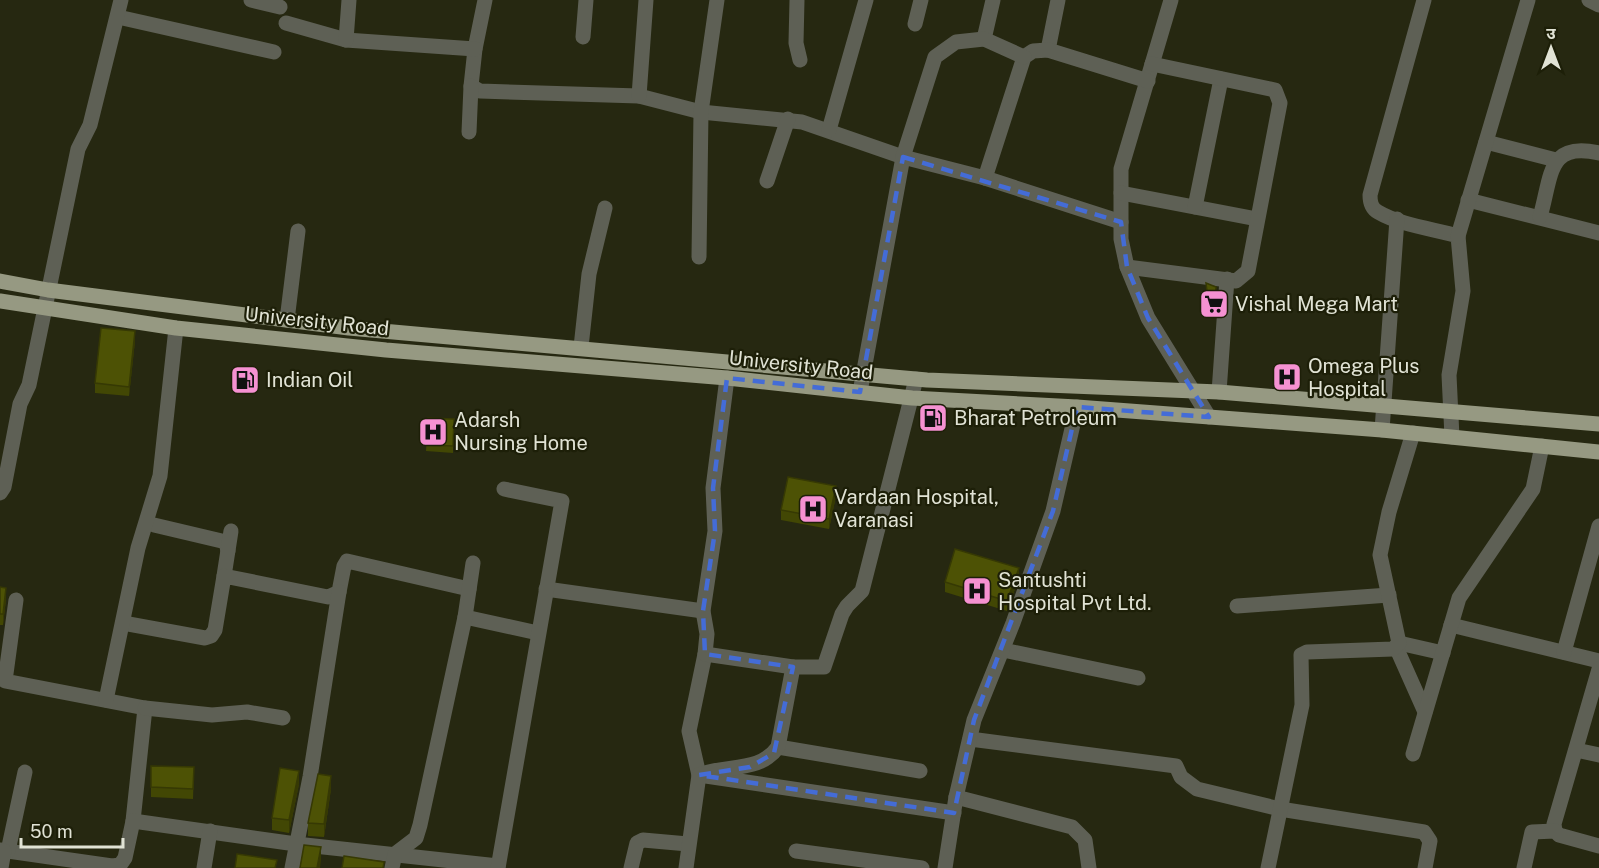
<svg xmlns="http://www.w3.org/2000/svg" width="1599" height="868" font-family="'Public Sans','Noto Sans Devanagari',sans-serif">
  <rect width="100%" height="100%" fill="#262811"/>
  <g fill="none" stroke-linecap="round" stroke-linejoin="round">
    <!-- street -->
    <g stroke="#5e6055" stroke-width="15">
      <polyline points="251,0 280,7"/>
      <polyline points="485,0 475,49 471,86 480,91 639,96 701,112 802,122 903,157 985,178 1121,222"/>
      <polyline points="797,0 796,43 800,60"/>
      <polyline points="1171,0 1121,169 1121,239 1127,267 1148,318 1209,417"/>
      <path d="M1424,0L1370,195C1370,202 1371,208 1378,212C1400,225 1433,229 1458,236L1463,291L1449,375L1452,437"/>
      <polyline points="1589,0 1599,5"/>
      <polyline points="118,17 274,52"/>
      <polyline points="286,23 346,40 475,49"/>
      <polyline points="915,24 921,0"/>
      <polyline points="583,37 586,0"/>
      <polyline points="984,39 993,0"/>
      <polyline points="346,40 349,0"/>
      <polyline points="1048,50 1058,0"/>
      <polyline points="639,96 646,0"/>
      <polyline points="829,130 866,0"/>
      <polyline points="469,132 471,86"/>
      <polyline points="1486,142 1556,160"/>
      <polyline points="985,178 1024,57 1033,51 1048,50 1148,81"/>
      <polyline points="767,181 788,119"/>
      <polyline points="1121,193 1257,219"/>
      <polyline points="1468,200 1599,233"/>
      <polyline points="1195,207 1221,79"/>
      <path d="M1540,217C1552,176 1547,141 1599,153"/>
      <polyline points="1458,236 1528,0"/>
      <polyline points="699,257 701,112 717,0"/>
      <polyline points="1127,267 1236,281 1248,271 1280,103 1275,90 1152,64"/>
      <polyline points="287,320 298,231"/>
      <polyline points="581,347 589,274 605,208"/>
      <polyline points="727,378 713,488 715,531 703,611 707,634 705,654 689,731 699,775 954,813"/>
      <polyline points="860,392 903,157 935,57 956,42 984,39 1024,57"/>
      <polyline points="1219,392 1227,279"/>
      <polyline points="1382,430 1397,219"/>
      <polyline points="0,493 4,487 20,404 29,385 78,149 90,125 121,0"/>
      <polyline points="154,525 226,542 228,551"/>
      <polyline points="224,576 231,531"/>
      <polyline points="546,589 703,611"/>
      <polyline points="16,600 5,681 145,708 133,821"/>
      <polyline points="1237,606 1389,595"/>
      <polyline points="465,617 538,633"/>
      <polyline points="123,623 205,638 211,636 215,630 224,576 328,597 339,592 344,566 347,561 469,589"/>
      <polyline points="1451,625 1599,661"/>
      <polyline points="1399,643 1443,653"/>
      <polyline points="1396,647 1425,712"/>
      <polyline points="1003,650 1138,678"/>
      <polyline points="1564,652 1599,526"/>
      <polyline points="705,654 793,667"/>
      <polyline points="106,700 138,548 160,476 176,328"/>
      <polyline points="145,708 212,715 247,712 283,718"/>
      <polyline points="970,739 1176,766 1181,777 1197,789 1280,809 1424,832 1430,841 1425,868"/>
      <polyline points="778,747 920,771"/>
      <polyline points="1576,750 1599,755"/>
      <polyline points="1413,754 1459,598 1533,489 1542,446"/>
      <polyline points="956,797 1072,827 1085,840 1089,868"/>
      <polyline points="1555,831 1554,824 1599,669"/>
      <polyline points="0,850 112,866 120,865 125,858 133,821 296,844 498,866"/>
      <polyline points="8,851 25,772"/>
      <polyline points="796,851 922,868"/>
      <polyline points="1,868 4,851"/>
      <polyline points="204,868 210,831"/>
      <polyline points="292,868 310,777 339,592"/>
      <polyline points="392,868 395,854 416,838 420,825 465,617 473,563"/>
      <polyline points="498,868 562,501 504,489"/>
      <polyline points="631,868 637,843 643,840 688,844"/>
      <path d="M686,868L699,775C726,764 760,773 778,747L793,667H824L842,614L847,606L862,591L916,379"/>
      <polyline points="945,868 956,797 974,720 1013,623 1053,511 1077,407"/>
      <polyline points="1268,868 1302,705 1301,655 1307,652 1393,649 1399,643 1380,555 1389,512 1413,433"/>
      <polyline points="1524,868 1532,832 1555,831 1559,835 1599,846"/>
    </g>
    <!-- primary -->
    <g stroke="#969982" stroke-width="15">
      <polyline points="0,281 48,290 349,328 927,380 1219,392 1599,424"/>
      <polyline points="0,301 176,328 386,350 727,378 912,398 1077,407 1382,430 1599,452"/>
    </g>
  </g>
  <!-- wall -->
  <g fill="#424704">
    <polygon points="1206,283 1216,294 1215,314 1209,315"/>
    <polygon points="135,341 129,396 95,393 95,383"/>
    <polygon points="428,418 454,419 453,453 426,451"/>
    <polygon points="836,496 829,529 781,520 781,510"/>
    <polygon points="1019,578 1007,611 945,592 945,582"/>
    <polygon points="0,587 6,599 3,625 0,625"/>
    <polygon points="151,766 194,767 193,799 151,797"/>
    <polygon points="299,784 289,833 272,830 272,818"/>
    <polygon points="331,789 324,837 308,836 308,823"/>
  </g>
  <!-- shaded-wall -->
  <g fill="#363904">
    <polygon points="135,331 135,341 129,396 129,387"/>
    <polygon points="836,486 836,496 829,529 829,519"/>
    <polygon points="1019,568 1019,578 1007,611 1007,601"/>
    <polygon points="6,588 6,599 3,625 3,614"/>
    <polygon points="299,771 299,784 289,833 289,820"/>
    <polygon points="331,776 331,789 324,837 324,824"/>
    <polygon points="321,847 321,860 320,868 317,868"/>
  </g>
  <!-- building -->
  <g fill="#4d5205" stroke="#363904" stroke-width="1.5">
    <polygon points="1206,283 1216,287 1215,307 1209,308"/>
    <polygon points="101,328 135,331 129,387 95,383"/>
    <polygon points="428,418 454,419 453,446 426,445"/>
    <polygon points="788,477 836,486 829,519 781,510"/>
    <polygon points="955,549 1019,568 1007,601 945,582"/>
    <polygon points="0,587 6,588 3,614 0,614"/>
    <polygon points="151,766 194,767 193,789 151,787"/>
    <polygon points="280,768 299,771 289,820 272,818"/>
    <polygon points="318,774 331,776 324,824 308,823"/>
    <polygon points="304,845 321,847 317,868 300,868"/>
    <polygon points="237,854 277,860 275,868 235,868"/>
    <polygon points="344,856 384,862 383,868 342,868"/>
  </g>
  <!-- marked area -->
  <path fill="none" stroke="#446cd7" stroke-width="4.5" stroke-dasharray="12 8" stroke-linejoin="round" d="M903,157L1121,222L1127,267L1148,318L1209,417L1077,407L1053,511L974,720L954,813L699,775L750,767L774,753L793,667L705,654L703,611L715,531L713,488L727,378L860,392Z"/>
  <!-- icons -->
  <defs>
    <g id="supermarket-square" transform="scale(1.5)"><rect x="-9" y="-9" width="18" height="18" rx="4" fill="#f591d2" stroke="#1d1f08"/><path d="M-6-5.5h2.5l.6 2H6L4.5 2H-2.5L-4.4-4H-6ZM-1.5 3.2a1.3 1.3 0 1 0 .1 0ZM3 3.2a1.3 1.3 0 1 0 .1 0Z" fill="#111"/></g>
    <g id="hospital-square" transform="scale(1.5)"><rect x="-9" y="-9" width="18" height="18" rx="4" fill="#f591d2" stroke="#1d1f08"/><path d="M-5-5h3v3.5h4V-5h3V5h-3V1.5h-4V5h-3Z" fill="#111"/></g>
    <g id="fuel-square" transform="scale(1.5)"><rect x="-9" y="-9" width="18" height="18" rx="4" fill="#f591d2" stroke="#1d1f08"/><path d="M-5.5-6h7V0h2V4h1.3V-2.5L3-4.5l.8-.8L6-3V5H2.5V1h-1V6h-7ZM-4.2-4.7v3.2H.2V-4.7Z" fill="#111"/></g>
  </defs>
  <g fill-rule="evenodd">
    <use href="#supermarket-square" x="1214" y="304"/>
    <use href="#hospital-square" x="1287" y="377"/>
    <use href="#fuel-square" x="245" y="380"/>
    <use href="#fuel-square" x="933" y="418"/>
    <use href="#hospital-square" x="433" y="432"/>
    <use href="#hospital-square" x="813" y="509"/>
    <use href="#hospital-square" x="977" y="591"/>
  </g>
  <g text-anchor="middle" stroke-width="4.5" stroke-linejoin="round" paint-order="stroke">
    <!-- poi labels -->
    <g font-size="20" fill="#e1e3d5" stroke="#1d1f08" text-anchor="start">
      <text x="1235" y="311">Vishal Mega Mart</text>
      <text x="1308" y="373">Omega Plus<tspan x="1308" dy="23">Hospital</tspan></text>
      <text x="266" y="387">Indian Oil</text>
      <text x="954" y="425">Bharat Petroleum</text>
      <text x="454" y="427">Adarsh<tspan x="454" dy="23">Nursing Home</tspan></text>
      <text x="834" y="504">Vardaan Hospital,<tspan x="834" dy="23">Varanasi</tspan></text>
      <text x="998" y="587">Santushti<tspan x="998" dy="23">Hospital Pvt Ltd.</tspan></text>
    </g>
    <!-- street labels -->
    <g font-size="20" fill="#e1e3d5" stroke="#1d1f08">
      <text transform="translate(317 321) rotate(6)" y="7">University Road</text>
      <text transform="translate(801 365) rotate(6)" y="7">University Road</text>
    </g>
  </g>
  <!-- north arrow -->
  <g transform="translate(1551 48)" stroke="#1d1f08" stroke-width="4.5" paint-order="stroke">
  <path d="M0-4.5L10 22L0 15L-10 22Z" fill="#e1e3d5"/>
  <text y="-9" font-size="16" font-weight="bold" text-anchor="middle" fill="#e1e3d5">उ</text>
  </g>
  <!-- scale -->
  <path d="M21 838v9h102v-9" fill="none" stroke="#e1e3d5" stroke-width="3"/>
  <text x="30" y="838" font-size="18" fill="#e1e3d5" stroke="#1d1f08" stroke-width="4.5" paint-order="stroke">50 m</text>
</svg>
